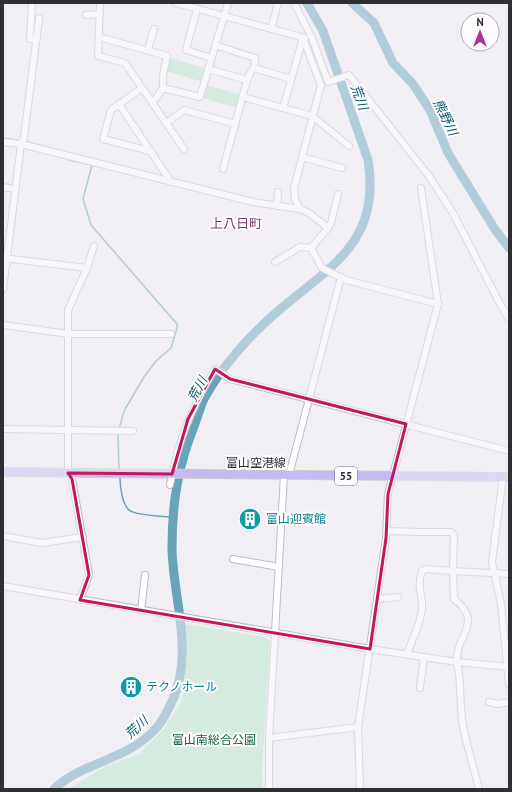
<svg xmlns="http://www.w3.org/2000/svg" width="512" height="792" font-family="'PT Sans','Noto Sans JP',sans-serif">
  <rect width="100%" height="100%" fill="#f1eef4"/>
  <!-- green -->
  <g fill="#b4e6c5">
    <polygon points="170,58 207,69 203,82 166,71"/>
    <polygon points="206,85 242,95 238,108 202,98"/>
    <polygon points="185,624 265,637 270,642 262,769 263,789 68,789 106,766 138,755 164,728 182,701 186,662"/>
  </g>
  <g fill="none" stroke-linecap="round" stroke-linejoin="round">
    <!-- stream -->
    <g stroke="#67a4b9" stroke-width="1.5">
      <polyline points="3,138 21,141"/>
      <polyline points="24,141 63,152"/>
      <polyline points="68,158 69,160 92,165 83,199 91,225 177,324 177,328 171,348 156,361 144,377 124,411 119,429"/>
      <polyline points="118,433 119,471"/>
      <path d="M120,477C120,486 122,504 129,510C136,516 162,516 172,517"/>
    </g>
    <!-- river -->
    <g stroke="#67a4b9" stroke-width="9">
      <polyline points="352,3 374,23 393,63 413,84 430,110 448,153 494,228 509,248"/>
      <path d="M54,789C85,760 129,761 158,726C163,720 166,713 170,706C196,655 173,601 172,548C172,503 178,465 195,424C198,416 200,407 204,399C221,367 251,334 278,311C332,265 381,242 368,160L323,31L307,3"/>
    </g>
    <!-- minor casing -->
    <g stroke="#c0bdc3" stroke-width="8">
      <g id="minor">
        <polyline points="32,3 30,39 37,39"/>
        <polyline points="100,3 98,56 125,63 184,149"/>
        <polyline points="176,3 305,38"/>
        <polyline points="294,3 312,38 328,82 349,75 429,176 453,213 499,302 509,319"/>
        <polyline points="197,9 186,50 212,58"/>
        <polyline points="86,15 100,14"/>
        <polyline points="271,29 278,3"/>
        <polyline points="99,37 167,56 163,75 163,88 157,97 152,102"/>
        <polyline points="215,45 255,58 254,68 251,71 247,80 223,169"/>
        <polyline points="148,50 154,29"/>
        <polyline points="254,68 291,79"/>
        <polyline points="208,69 247,80"/>
        <polyline points="142,88 111,110 103,139 150,151"/>
        <polyline points="163,88 200,97 228,3"/>
        <polyline points="243,97 312,116 349,146"/>
        <polyline points="119,104 171,182"/>
        <polyline points="283,108 303,38"/>
        <polyline points="166,123 184,110 236,124"/>
        <polyline points="3,142 21,144 253,202 300,209 309,213 328,228 311,248"/>
        <polyline points="302,157 342,168"/>
        <polyline points="3,187 15,189"/>
        <polyline points="277,206 278,192"/>
        <polyline points="300,209 295,199 294,188 321,85 303,38"/>
        <polyline points="328,228 331,223 338,194"/>
        <polyline points="311,248 322,268 346,280 438,304"/>
        <polyline points="3,258 87,268 68,310 68,473 72,479 77,507 89,575 80,600"/>
        <polyline points="275,262 300,247 311,248"/>
        <polyline points="87,268 94,246"/>
        <polyline points="3,289 21,144 24,137 39,18"/>
        <polyline points="3,325 69,334 171,334"/>
        <polyline points="3,429 133,431"/>
        <polyline points="289,475 341,277"/>
        <polyline points="503,477 492,562 501,604 509,684"/>
        <path d="M170,485C178,441 192,407 215,369L230,379L509,451"/>
        <polyline points="387,531 422,532 451,532 454,535 453,571 509,574"/>
        <polyline points="3,536 42,543 83,537"/>
        <polyline points="233,559 279,567"/>
        <polyline points="3,586 370,649 457,662 509,667"/>
        <polyline points="377,599 398,597"/>
        <polyline points="141,611 145,575"/>
        <path d="M407,654C412,640 421,624 422,608C423,593 416,589 422,571L425,569L453,571L454,599C485,623 455,635 457,662C457,666 459,670 459,674C461,692 460,709 463,726C467,747 474,768 479,789"/>
        <polyline points="420,688 424,657"/>
        <polyline points="489,702 498,704 509,702"/>
        <polyline points="269,738 358,727"/>
        <polyline points="269,789 269,738 284,475"/>
        <polyline points="360,789 358,727 386,538 388,494 438,304 421,188"/>
      </g>
    </g>
    <!-- major casing -->
    <g stroke="#cdcdcd" stroke-width="10">
      <polyline id="major" points="3,472 509,477"/>
    </g>
    <!-- minor -->
    <use href="#minor" stroke="#fff" stroke-width="6"/>
    <!-- major -->
    <use href="#major" stroke="#c5bbf4" stroke-width="8"/>
  </g>
  <!-- marked area -->
  <path d="M0 0H512V792H0ZM215,369L230,379L406,424L388,494L386,538L370,649L80,600L89,575L72,479L68,473L172,474L188,419Z" fill="#f1eef4" fill-opacity=".55" fill-rule="evenodd"/>
  <path fill="none" stroke="#c2185b" stroke-width="3" stroke-linejoin="round" d="M215,369L230,379L406,424L388,494L386,538L370,649L80,600L89,575L72,479L68,473L172,474L188,419Z"/>
  <!-- icons -->
  <defs>
    <g id="building-disc" transform="scale(1.15)"><circle r="9.5" fill="#0f9aa8" stroke="#fefcff"/><path d="M-4-6H4V6H1V3H-1V6H-4ZM-2.5-4.3h1.7v1.8h-1.7ZM.8-4.3h1.7v1.8H.8ZM-2.5-1h1.7V.8h-1.7ZM.8-1h1.7V.8H.8Z" fill="#fff"/></g>
  </defs>
  <g fill-rule="evenodd">
    <use href="#building-disc" x="250" y="519"/>
    <use href="#building-disc" x="131" y="687"/>
  </g>
  <g text-anchor="middle" stroke-width="4" stroke-linejoin="round" paint-order="stroke">
    <!-- shield labels -->
    <rect fill="#fefcff" stroke="#6d6c6e" stroke-width="1" x="335" y="467" width="22" height="18" rx="3"/>
    <g font-size="11" font-weight="bold" fill="#2f2e30">
      <text x="346" y="480">55</text>
    </g>
    <!-- street labels -->
    <g font-size="12" fill="#2f2e30" stroke="#fefcff">
      <text x="256" y="467">富山空港線</text>
    </g>
    <!-- culture labels -->
    <g font-size="12" fill="#0d838f" stroke="#fefcff" text-anchor="start">
      <text x="266" y="523">富山迎賓館</text>
      <text x="146" y="691">テクノホール</text>
    </g>
    <!-- park labels -->
    <g font-size="12" fill="#13643c" stroke="#fefcff">
      <text x="214" y="744">富山南総合公園</text>
    </g>
    <!-- water labels -->
    <g font-size="13" font-style="italic" fill="#005a6f" stroke="#fefcff">
      <text transform="translate(360 97) rotate(70)" y="5">荒川</text>
      <text transform="translate(446 117) rotate(64)" y="5">熊野川</text>
      <text transform="translate(197 389) rotate(-62)" y="5">荒川</text>
      <text transform="translate(136 727) rotate(-42)" y="5">荒川</text>
    </g>
    <!-- neighbourhood labels -->
    <g font-size="13" fill="#773d68" stroke="#fefcff">
      <text x="236" y="228">上八日町</text>
    </g>
  </g>
  <!-- border -->
  <rect width="512" height="792" fill="none" stroke="#2f2e30" stroke-width="8"/>
  <!-- north arrow -->
  <g transform="translate(480 32)"><circle r="19" fill="#fefcff" stroke="#abaaac"/>
  <path d="M0-3L7 15L0 10L-7 15Z" fill="#aa3791"/>
  <text y="-6" font-size="11" font-weight="bold" text-anchor="middle" fill="#2f2e30">N</text>
  </g>
</svg>
